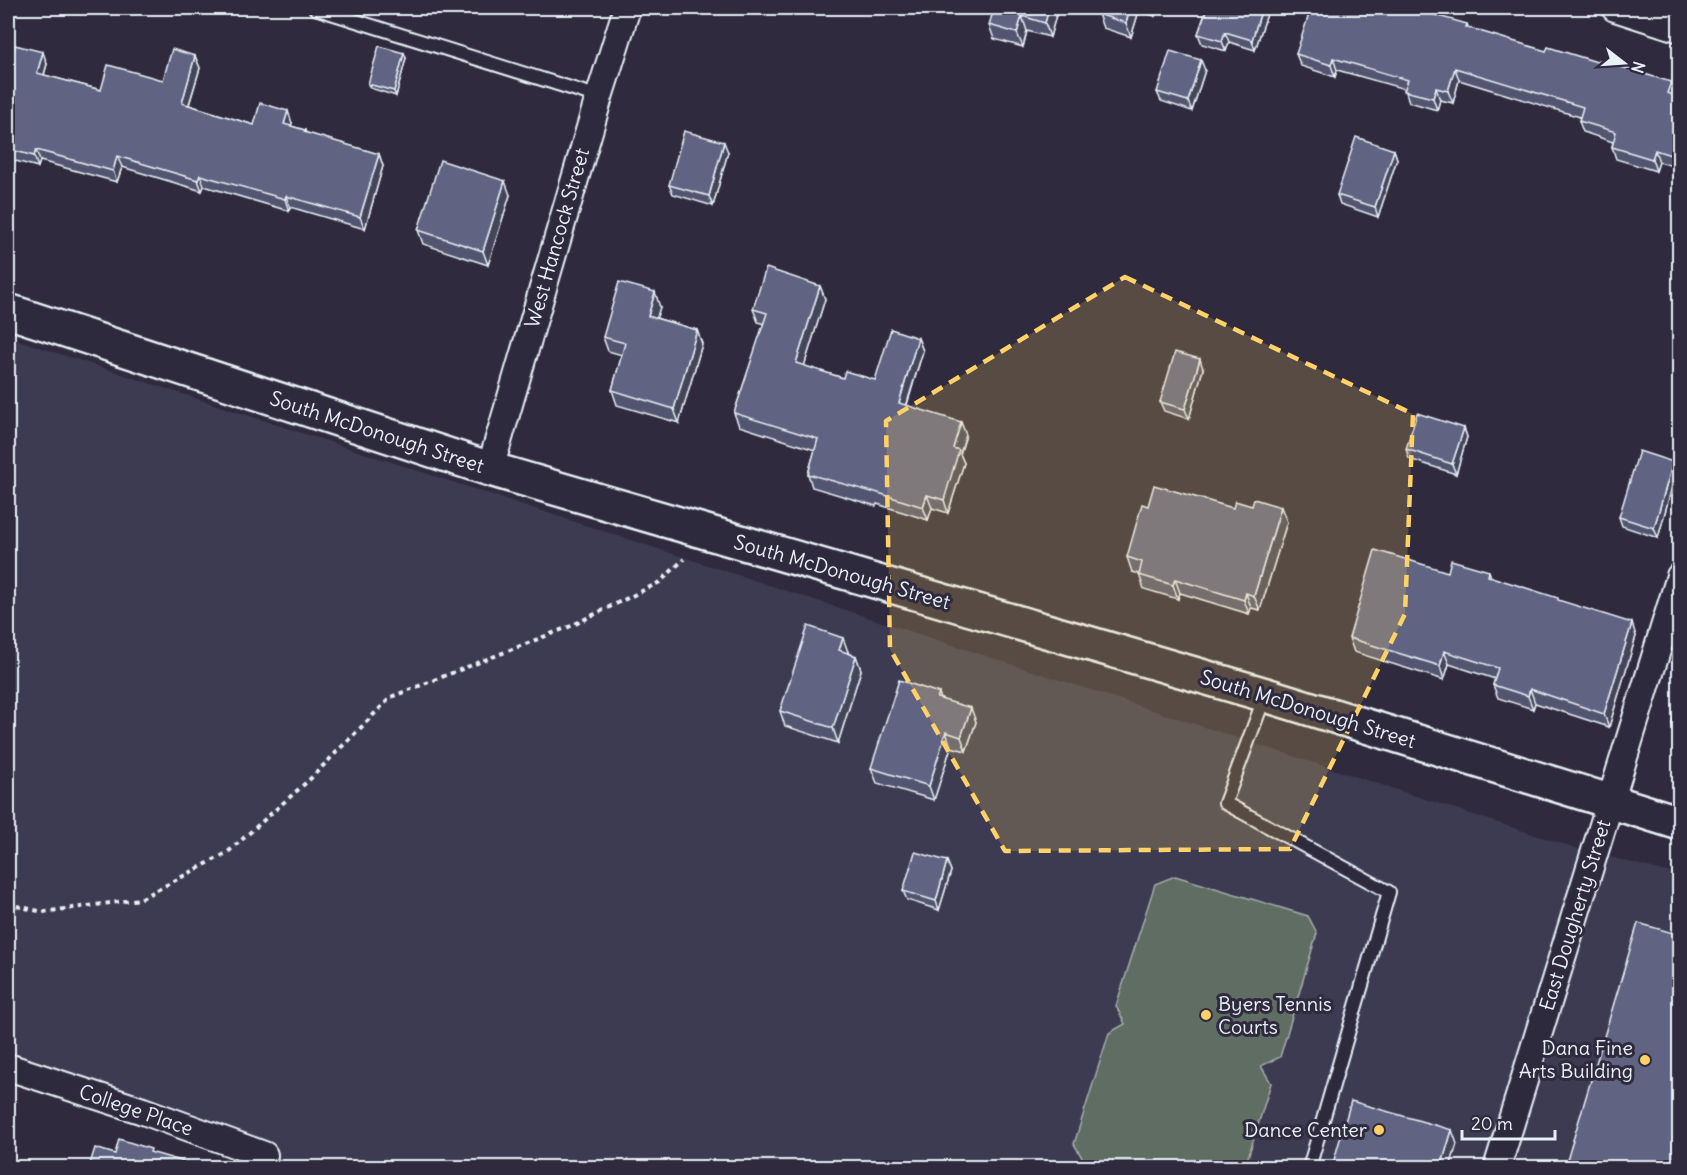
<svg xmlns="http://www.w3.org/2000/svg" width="1687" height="1175" font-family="Delius,sans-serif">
  <rect width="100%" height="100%" fill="#2f2a3d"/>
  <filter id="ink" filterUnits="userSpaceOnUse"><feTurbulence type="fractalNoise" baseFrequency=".0167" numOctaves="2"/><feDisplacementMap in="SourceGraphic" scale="12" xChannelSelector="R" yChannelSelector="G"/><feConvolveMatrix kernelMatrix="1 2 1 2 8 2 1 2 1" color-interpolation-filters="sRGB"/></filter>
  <g filter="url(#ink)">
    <!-- built -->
    <polygon fill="#3e3b51" points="8,337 1575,848 1679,875 1679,1167 275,1167 276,1163 8,1062"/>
    <!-- pitch -->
    <polygon fill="#616d62" stroke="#a4afad" stroke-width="1.5" points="1175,876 1308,916 1317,933 1280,1057 1261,1066 1271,1083 1245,1167 1071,1167 1084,1161 1074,1144 1109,1033 1125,1024 1116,1006 1155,884"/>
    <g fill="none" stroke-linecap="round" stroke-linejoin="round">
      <!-- lane casing -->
      <g stroke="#e8f1f8" stroke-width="16">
        <g id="lane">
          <polyline points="315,8 599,97"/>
          <polyline points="1265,696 1225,803 1389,892 1309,1168"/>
        </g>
      </g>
      <!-- street casing -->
      <g stroke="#e8f1f8" stroke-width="30">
        <g id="street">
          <polyline points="1615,8 1680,29"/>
          <polyline points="490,469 599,97 627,8"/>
          <polyline points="8,1067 143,1111 264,1155 259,1168"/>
          <polyline points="1497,1168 1680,576"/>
        </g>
      </g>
      <!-- secondary casing -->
      <g stroke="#e8f1f8" stroke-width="38">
        <polyline id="secondary" points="8,311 490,469 1266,695 1680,823"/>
      </g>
      <!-- path -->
      <polyline stroke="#e8f1f8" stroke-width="4" stroke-dasharray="4.5 4.5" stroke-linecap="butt" points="8,904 43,912 140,899 227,853 310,779 391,697 571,626 660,582 684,559"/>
      <!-- lane -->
      <use href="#lane" stroke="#2f2a3d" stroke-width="12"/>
      <!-- street -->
      <use href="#street" stroke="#2f2a3d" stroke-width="26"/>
      <!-- secondary -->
      <use href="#secondary" stroke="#2f2a3d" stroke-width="33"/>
    </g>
    <!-- wall -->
    <g fill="#53556f" stroke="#e8f1f8" stroke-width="1.5">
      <polygon points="1058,8 1050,37 1027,31 1023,47 994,39 989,25"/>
      <polygon points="1100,8 1158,8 1155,16 1139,11 1131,37 1103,28 1098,14"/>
      <polygon points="1207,8 1269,8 1255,50 1229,42 1226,51 1202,44 1198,34"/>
      <polygon points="1467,24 1469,28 1675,94 1674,96 1680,97 1680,168 1659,162 1656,171 1616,159 1612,147 1613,142 1583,132 1579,121 1580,117 1459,80 1453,103 1440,100 1437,110 1409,102 1405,89 1337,70 1335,77 1301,66 1296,54"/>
      <polygon points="404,53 406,58 396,96 370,88 368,84"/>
      <polygon points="195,56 200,68 189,105 254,125 292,123 291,126 305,130 306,133 379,154 383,166 365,229 290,207 289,211 204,186 202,191 122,167 117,182 40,161 38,167 8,159 8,74 47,64 44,75 101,90 163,80"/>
      <polygon points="1205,70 1192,111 1161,101 1157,92"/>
      <polygon points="1394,150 1397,159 1378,217 1340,204 1337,195"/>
      <polygon points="728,152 713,206 673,194 669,185"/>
      <polygon points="510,195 488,265 423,244 418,230"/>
      <polygon points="820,286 825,299 804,366 843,378 875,380 918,338 923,351 907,405 966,435 960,454 964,463 948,513 932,508 928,520 877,504 876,506 812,487 808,474 815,450 739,426 734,413 764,324 758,322 753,309"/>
      <polygon points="660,307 656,318 697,330 702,344 679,423 617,405 612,390 622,355 608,351 603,337"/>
      <polygon points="1203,369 1189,419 1164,411 1160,402"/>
      <polygon points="1464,428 1467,437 1456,474 1409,459 1406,449"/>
      <polygon points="1673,462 1676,472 1658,538 1622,526 1619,517"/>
      <polygon points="1233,508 1287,522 1260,610 1251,608 1249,614 1180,593 1178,599 1144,589 1139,574 1132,572 1127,557"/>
      <polygon points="1489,571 1491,577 1559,601 1636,636 1609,727 1535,703 1533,709 1498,698 1493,685 1495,679 1449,664 1444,680 1354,652 1349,638 1448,572"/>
      <polygon points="848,652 848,653 856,656 861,670 838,743 785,726 780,711"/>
      <polygon points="939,693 941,699 976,722 966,751 951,747 934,800 877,783 871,768"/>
      <polygon points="1680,697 1680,734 1676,733 1672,724"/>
      <polygon points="947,861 951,871 939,910 907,900 903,891"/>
    </g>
    <!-- shaded-wall -->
    <g fill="#44455a" stroke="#e8f1f8" stroke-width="1.5">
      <polygon points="1049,8 1058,8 1050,37 1045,23"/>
      <polygon points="1130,8 1138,8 1139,11 1131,37 1126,23"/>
      <polygon points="1152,8 1158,8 1155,16"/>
      <polygon points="1262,8 1269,8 1255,50 1252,40"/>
      <polygon points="1022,16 1027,31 1023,47 1017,33"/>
      <polygon points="1225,32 1229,42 1226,51 1222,41"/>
      <polygon points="43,52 47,64 41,85 37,73"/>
      <polygon points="404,53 406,58 396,96 394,91"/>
      <polygon points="195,56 200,68 186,114 182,103"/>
      <polygon points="1333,58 1337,70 1335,77 1331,65"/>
      <polygon points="1201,60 1205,70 1192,111 1188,101"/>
      <polygon points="1455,68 1459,80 1453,103 1448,91"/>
      <polygon points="1671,82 1675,94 1672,105 1667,93"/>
      <polygon points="1436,88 1440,100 1437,110 1433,98"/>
      <polygon points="288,111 292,123 288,136 284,124"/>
      <polygon points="724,142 728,152 713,206 709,196"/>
      <polygon points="36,150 40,161 38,167 34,156"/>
      <polygon points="1394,150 1397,159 1378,217 1375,207"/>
      <polygon points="1655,150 1659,162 1656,171 1652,159"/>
      <polygon points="379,154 383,166 365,229 360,217"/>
      <polygon points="117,156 122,167 117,182 113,171"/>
      <polygon points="200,175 204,186 202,191 198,180"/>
      <polygon points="505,181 510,195 488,265 483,251"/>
      <polygon points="286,196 290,207 289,211 285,199"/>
      <polygon points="820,286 825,299 801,376 796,363"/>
      <polygon points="655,292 660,307 653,330 648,316"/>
      <polygon points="697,330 702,344 679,423 674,409"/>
      <polygon points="918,338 923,351 903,416 899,403"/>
      <polygon points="1200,359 1203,369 1189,419 1185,409"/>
      <polygon points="961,422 966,435 960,454 964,463 948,513 944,500 953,448"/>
      <polygon points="1464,428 1467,437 1456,474 1452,464"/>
      <polygon points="1673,462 1676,472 1658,538 1654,528"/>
      <polygon points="927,495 932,508 928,520 923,507"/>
      <polygon points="1281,507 1287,522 1260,610 1254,596"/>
      <polygon points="1175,579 1180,593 1178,599 1173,585"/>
      <polygon points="1246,593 1251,608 1249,614 1244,600"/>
      <polygon points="1632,623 1636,636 1609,727 1604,714"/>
      <polygon points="843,638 848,652 844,664 839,650"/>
      <polygon points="1444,651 1449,664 1444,680 1440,666"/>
      <polygon points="856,656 861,670 838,743 833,728"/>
      <polygon points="1530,689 1535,703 1533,709 1528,696"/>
      <polygon points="971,708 976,722 966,751 961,737"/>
      <polygon points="946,732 951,747 934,800 929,786"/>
      <polygon points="947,861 951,871 939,910 936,901"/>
      <polygon points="1452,1130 1457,1144 1450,1167 1441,1167"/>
    </g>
    <!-- building -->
    <g fill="#616381" stroke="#e8f1f8" stroke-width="1.5">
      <polygon points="994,8 1049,8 1045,23 1022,16 1017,33 989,25"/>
      <polygon points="1100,8 1130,8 1126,23 1098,14"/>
      <polygon points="1207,8 1262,8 1252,40 1225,32 1222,41 1198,34"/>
      <polygon points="1311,8 1410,8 1467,24 1466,27 1546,51 1548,47 1597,62 1598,60 1671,82 1667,93 1680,97 1680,158 1655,150 1652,159 1612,147 1616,132 1579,121 1583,107 1455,68 1448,91 1436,88 1433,98 1404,91 1408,80 1333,58 1331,65 1296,54"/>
      <polygon points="15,45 43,52 37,73 101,90 108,65 163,80 172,49 195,56 182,103 254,125 260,103 288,111 284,124 305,130 304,132 379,154 360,217 286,196 285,199 200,175 198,180 117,156 113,171 36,150 34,156 8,149 8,74"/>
      <polygon points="379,46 404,53 394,91 368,84"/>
      <polygon points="1170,51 1201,60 1188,101 1157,92"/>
      <polygon points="684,131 724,142 709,196 669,185"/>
      <polygon points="1356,137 1394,150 1375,207 1337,195"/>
      <polygon points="440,160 505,181 483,251 418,230"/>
      <polygon points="766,268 820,286 796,363 843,378 845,371 875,380 891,329 918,338 899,403 961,422 953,448 959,450 944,500 927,495 923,507 872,491 872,492 808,474 818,439 734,413 767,313 753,309"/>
      <polygon points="619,282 655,292 648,316 697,330 674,409 612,390 625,343 603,337"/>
      <polygon points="1175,352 1200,359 1185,409 1160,402"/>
      <polygon points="1417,413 1464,428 1452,464 1406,449"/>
      <polygon points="1639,451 1673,462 1654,528 1619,517"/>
      <polygon points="1154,485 1233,508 1235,501 1252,506 1254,499 1281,507 1254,596 1246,593 1244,600 1175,579 1173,585 1139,575 1142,562 1127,557 1142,504 1148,506"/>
      <polygon points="1375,550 1448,572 1451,560 1489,571 1488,576 1558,598 1558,600 1632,623 1604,714 1530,689 1528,696 1493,685 1498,668 1444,651 1440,666 1349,638"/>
      <polygon points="808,626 843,638 839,650 856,656 833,728 780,711"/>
      <polygon points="899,680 939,693 937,698 971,708 961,737 946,732 929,786 871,768"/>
      <polygon points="1680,697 1680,726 1672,724"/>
      <polygon points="915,852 947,861 936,901 903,891"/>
      <polygon points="1638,923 1680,935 1680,1167 1565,1167"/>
      <polygon points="1351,1101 1452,1130 1441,1167 1332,1167"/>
      <polygon points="119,1139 151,1149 150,1152 202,1167 89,1167 95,1148 115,1154"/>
    </g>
  </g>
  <!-- marked area -->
  <path fill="#ffd166" fill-opacity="0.2" stroke="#ffd166" stroke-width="4.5" stroke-dasharray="12 8" stroke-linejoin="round" d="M1125,277L1413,414L1405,614L1290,849L1005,851L890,649L886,421Z"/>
  <!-- markers -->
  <g fill="#ffd166" stroke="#2f2a3d" stroke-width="2">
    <circle cx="1206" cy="1015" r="6"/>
    <circle cx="1645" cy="1060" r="6"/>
    <circle cx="1379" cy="1130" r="6"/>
  </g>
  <g text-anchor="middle" stroke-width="6" stroke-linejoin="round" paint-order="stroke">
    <!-- street labels -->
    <g font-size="20" fill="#e8f1f8" stroke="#2f2a3d">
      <text transform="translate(557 238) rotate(-74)" y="7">West Hancock Street</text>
      <text transform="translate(377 432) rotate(18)" y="7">South McDonough Street</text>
      <text transform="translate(842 572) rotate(16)" y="7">South McDonough Street</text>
      <text transform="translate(1308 709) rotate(17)" y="7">South McDonough Street</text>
      <text transform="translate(1575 915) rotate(-73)" y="7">East Dougherty Street</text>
      <text transform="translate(136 1110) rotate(19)" y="7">College Place</text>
    </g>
    <!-- poi labels -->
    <g font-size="20" fill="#e8f1f8" stroke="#2f2a3d" text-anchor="end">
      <text x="1218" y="1011" text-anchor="start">Byers Tennis<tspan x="1218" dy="23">Courts</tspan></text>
      <text x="1633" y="1055">Dana Fine<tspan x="1633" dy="23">Arts Building</tspan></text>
      <text x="1367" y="1137">Dance Center</text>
    </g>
  </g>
  <!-- margin -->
  <rect width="1687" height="1175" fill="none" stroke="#2f2a3d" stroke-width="30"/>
  <rect x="15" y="15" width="1657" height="1145" fill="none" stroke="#e8f1f8" stroke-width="2" filter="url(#ink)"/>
  <!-- north arrow -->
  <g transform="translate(1624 63) rotate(107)" stroke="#2f2a3d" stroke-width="4.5" paint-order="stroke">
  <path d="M0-4.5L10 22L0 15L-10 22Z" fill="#e8f1f8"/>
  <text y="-9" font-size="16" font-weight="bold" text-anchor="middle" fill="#e8f1f8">N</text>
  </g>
  <!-- scale -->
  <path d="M1462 1130v9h93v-9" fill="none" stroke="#e8f1f8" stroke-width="3"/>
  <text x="1471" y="1130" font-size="18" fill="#e8f1f8" stroke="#2f2a3d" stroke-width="4.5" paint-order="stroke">20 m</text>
</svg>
